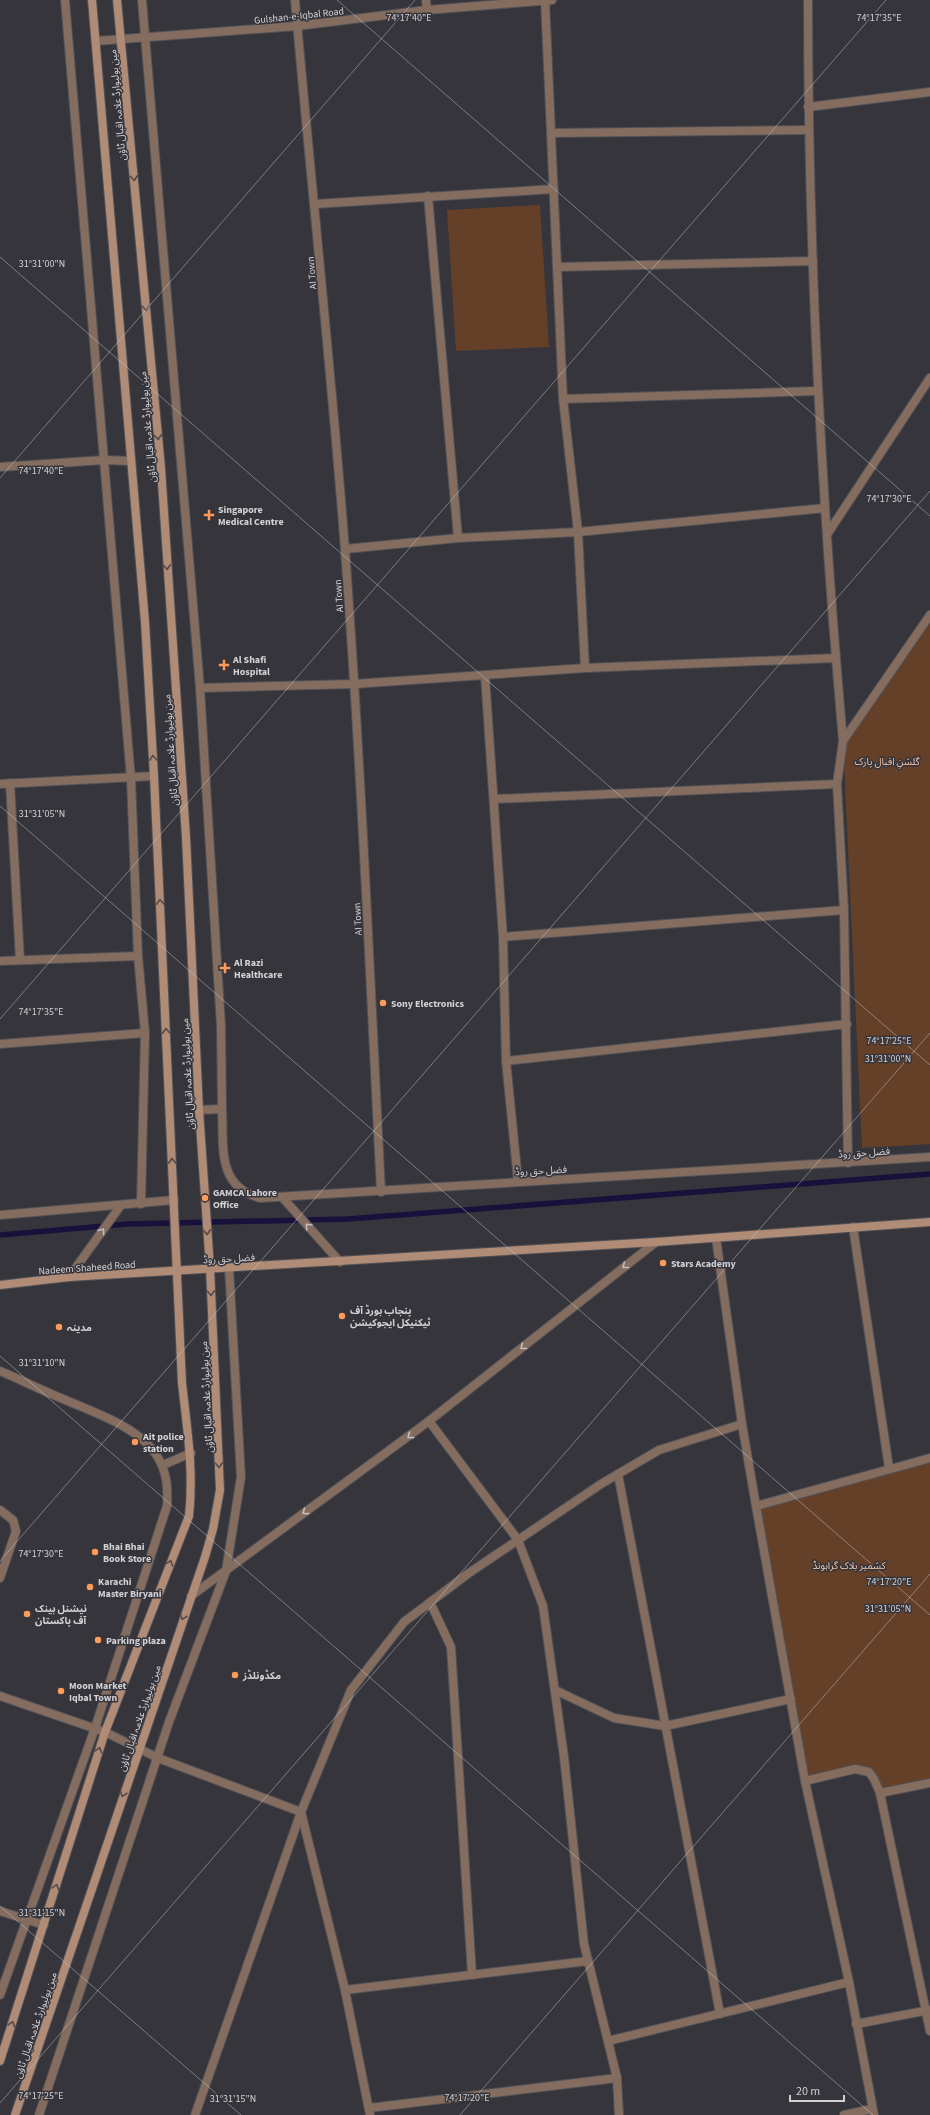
<svg xmlns="http://www.w3.org/2000/svg" width="930" height="2115" font-family="'Source Sans 3','Noto Sans Arabic',sans-serif">
  <rect width="100%" height="100%" fill="#35353b"/>
  <!-- green -->
  <g fill="#654028">
    <polygon points="540,205 549,347 456,351 447,210"/>
    <polygon points="930,615 930,1144 862,1148 843,741"/>
    <polygon points="930,1458 930,1783 880,1793 874,1779 855,1769 805,1781 756,1506"/>
  </g>
  <g fill="none" stroke-linecap="round" stroke-linejoin="round">
    <!-- stream -->
    <polyline stroke="#1a103c" stroke-width="5.5" points="0,1235 128,1224 348,1219 930,1174"/>
    <!-- minor casing -->
    <g stroke="#515157" stroke-width="10">
      <g id="minor">
        <polyline points="65,0 131,779 138,956 145,1033 141,1204"/>
        <polyline points="142,0 200,688"/>
        <path d="M295,0C311,183 331,367 345,550C361,764 370,978 381,1192"/>
        <polyline points="426,0 427,10"/>
        <polyline points="545,0 563,399 578,532 585,668"/>
        <path d="M808,0C808,247 821,494 843,741L837,784L844,910L848,1163"/>
        <polyline points="808,107 930,92"/>
        <polyline points="551,133 808,130"/>
        <polyline points="428,196 458,538"/>
        <polyline points="315,204 554,189"/>
        <polyline points="557,267 813,261"/>
        <polyline points="563,399 817,391"/>
        <polyline points="828,533 930,378"/>
        <polyline points="345,549 458,538 578,532 825,508"/>
        <polyline points="485,676 503,937 506,1061 518,1181"/>
        <polyline points="843,741 930,615"/>
        <polyline points="10,783 20,960"/>
        <polyline points="0,784 154,776"/>
        <polyline points="494,799 837,784"/>
        <polyline points="503,937 844,910"/>
        <polyline points="0,961 138,956"/>
        <polyline points="0,1044 145,1033"/>
        <polyline points="506,1061 847,1024"/>
        <path d="M222,1109C224,1146 216,1186 260,1198L930,1157"/>
        <polyline points="199,1110 222,1109 221,1026 200,688 354,684 585,668 836,658"/>
        <polyline points="282,1197 340,1262"/>
        <polyline points="0,1215 174,1200"/>
        <polyline points="853,1227 889,1468"/>
        <polyline points="69,1277 121,1205"/>
        <path d="M0,1371C19,1379 37,1388 56,1396C87,1410 138,1425 157,1456C167,1472 168,1487 167,1506L95,1728L0,1995"/>
        <polyline points="429,1421 518,1540 543,1606 564,1757 584,1944 617,2078 619,2115"/>
        <polyline points="163,1465 191,1453"/>
        <polyline points="618,1474 720,2014"/>
        <polyline points="756,1506 930,1458"/>
        <polyline points="0,1510 13,1520 16,1531 0,1578"/>
        <polyline points="191,1596 429,1421 656,1242"/>
        <polyline points="430,1602 451,1647 472,1975"/>
        <polyline points="555,1690 614,1718 665,1726 791,1699"/>
        <polyline points="0,1696 105,1732 158,1758 301,1812 345,1990 370,2115"/>
        <polyline points="805,1781 855,1769 869,1772 874,1779 880,1793 930,1783"/>
        <polyline points="880,1793 930,2031"/>
        <polyline points="0,1911 44,1925"/>
        <polyline points="345,1990 588,1961"/>
        <polyline points="856,2024 930,2010"/>
        <polyline points="608,2041 849,1982"/>
        <polyline points="369,2108 617,2078"/>
        <polyline points="39,2115 169,1722 226,1571 241,1477 229,1268"/>
        <polyline points="195,2115 301,1812 351,1690 404,1622 469,1573 601,1484 659,1450 742,1424"/>
        <polyline points="844,2115 872,2109"/>
      </g>
    </g>
    <!-- tertiary casing -->
    <g stroke="#515157" stroke-width="10">
      <g id="tertiary">
        <polyline points="96,41 297,26 427,10 552,0"/>
        <polyline points="0,467 104,460 131,461"/>
        <polyline points="716,1238 742,1424 756,1506 805,1781 849,1982 874,2115"/>
      </g>
    </g>
    <!-- secondary casing -->
    <g stroke="#515157" stroke-width="10">
      <g id="secondary">
        <polyline points="0,1285 69,1277 656,1242 930,1222"/>
        <path d="M0,2061L105,1732L189,1516C194,1471 187,1428 182,1383L154,776L145,622L92,0"/>
        <polyline points="15,2115 205,1557 213,1529 220,1490 210,1268 199,1110 186,837 161,468 117,0"/>
      </g>
    </g>
    <!-- minor -->
    <use href="#minor" stroke="#846d5f" stroke-width="8"/>
    <!-- tertiary -->
    <use href="#tertiary" stroke="#846d5f" stroke-width="8"/>
    <!-- secondary -->
    <use href="#secondary" stroke="#b08b76" stroke-width="8"/>
  </g>
  <!-- one-way arrows -->
  <defs><path id="oneway-chevron" d="M-2-3.5L2.5 0L-2 3.5" fill="none" stroke-width="1.6" stroke-linecap="round" stroke-linejoin="round"/></defs>
  <g stroke="#544a4a">
    <use href="#oneway-chevron" transform="translate(134 178) rotate(85)"/>
    <use href="#oneway-chevron" transform="translate(146 308) rotate(85)"/>
    <use href="#oneway-chevron" transform="translate(158 437) rotate(85)"/>
    <use href="#oneway-chevron" transform="translate(167 567) rotate(86)"/>
    <use href="#oneway-chevron" transform="translate(153 758) rotate(-93)"/>
    <use href="#oneway-chevron" transform="translate(160 902) rotate(-93)"/>
    <use href="#oneway-chevron" transform="translate(166 1031) rotate(-93)"/>
    <use href="#oneway-chevron" transform="translate(172 1161) rotate(-93)"/>
    <use href="#oneway-chevron" transform="translate(207 1232) rotate(86)"/>
    <use href="#oneway-chevron" transform="translate(211 1293) rotate(87)"/>
    <use href="#oneway-chevron" transform="translate(219 1465) rotate(87)"/>
    <use href="#oneway-chevron" transform="translate(170 1563) rotate(-69)"/>
    <use href="#oneway-chevron" transform="translate(183 1617) rotate(109)"/>
    <use href="#oneway-chevron" transform="translate(99 1750) rotate(-73)"/>
    <use href="#oneway-chevron" transform="translate(123 1794) rotate(109)"/>
    <use href="#oneway-chevron" transform="translate(56 1887) rotate(-73)"/>
    <use href="#oneway-chevron" transform="translate(12 2024) rotate(-72)"/>
  </g>
  <g stroke="#c2bdbe">
    <use href="#oneway-chevron" transform="translate(308 1226) rotate(-133)"/>
    <use href="#oneway-chevron" transform="translate(102 1231) rotate(-54)"/>
    <use href="#oneway-chevron" transform="translate(625 1266) rotate(142)"/>
    <use href="#oneway-chevron" transform="translate(523 1347) rotate(142)"/>
    <use href="#oneway-chevron" transform="translate(410 1436) rotate(144)"/>
    <use href="#oneway-chevron" transform="translate(305 1512) rotate(144)"/>
  </g>
  <!-- ticks -->
  <path fill="none" stroke="#d2d1d6" stroke-width="1" stroke-opacity="0.45" d="M337,0L930,516M0,257L930,1065M0,478L415,0M0,806L930,1615M0,1019L886,0M0,1356L873,2115M0,1561L930,491M0,1906L241,2115M0,2103L930,1033M460,2115L930,1574"/>
  <!-- markers -->
  <g fill="#ff9b5a" stroke="#35353b" stroke-width="1.5">
    <path d="M207 509h4v4h4v4h-4v4h-4v-4h-4v-4h4z"/>
    <path d="M222 659h4v4h4v4h-4v4h-4v-4h-4v-4h4z"/>
    <path d="M223 962h4v4h4v4h-4v4h-4v-4h-4v-4h4z"/>
    <circle cx="383" cy="1003" r="4"/>
    <circle cx="205" cy="1198" r="4"/>
    <circle cx="663" cy="1263" r="4"/>
    <circle cx="342" cy="1316" r="4"/>
    <circle cx="59" cy="1327" r="4"/>
    <circle cx="135" cy="1442" r="4"/>
    <circle cx="95" cy="1552" r="4"/>
    <circle cx="90" cy="1587" r="4"/>
    <circle cx="27" cy="1614" r="4"/>
    <circle cx="98" cy="1640" r="4"/>
    <circle cx="235" cy="1675" r="4"/>
    <circle cx="61" cy="1691" r="4"/>
  </g>
  <g text-anchor="middle" stroke-width="3" stroke-linejoin="round" paint-order="stroke">
    <!-- street labels -->
    <g font-size="10" fill="#d2d1d6" stroke="#35353b">
      <text transform="translate(299 15) rotate(-6)" y="4">Gulshan-e-Iqbal Road</text>
      <text transform="translate(117 105) rotate(-95)" y="4">مین بولیوارڈ علامہ اقبال ٹاؤن</text>
      <text transform="translate(311 273) rotate(-95)" y="4">AI Town</text>
      <text transform="translate(147 427) rotate(-95)" y="4">مین بولیوارڈ علامہ اقبال ٹاؤن</text>
      <text transform="translate(338 596) rotate(-94)" y="4">AI Town</text>
      <text transform="translate(170 750) rotate(-94)" y="4">مین بولیوارڈ علامہ اقبال ٹاؤن</text>
      <text transform="translate(357 919) rotate(-93)" y="4">AI Town</text>
      <text transform="translate(187 1074) rotate(-93)" y="4">مین بولیوارڈ علامہ اقبال ٹاؤن</text>
      <text transform="translate(864 1152) rotate(-4)" y="4">فضل حق روڈ</text>
      <text transform="translate(541 1170) rotate(-3)" y="4">فضل حق روڈ</text>
      <text transform="translate(229 1258) rotate(-3)" y="4">فضل حق روڈ</text>
      <text transform="translate(87 1267) rotate(-4)" y="4">Nadeem Shaheed Road</text>
      <text transform="translate(206 1397) rotate(-93)" y="4">مین بولیوارڈ علامہ اقبال ٹاؤن</text>
      <text transform="translate(139 1718) rotate(-71)" y="4">مین بولیوارڈ علامہ اقبال ٹاؤن</text>
      <text transform="translate(35 2025) rotate(-71)" y="4">مین بولیوارڈ علامہ اقبال ٹاؤن</text>
    </g>
    <!-- poi labels -->
    <g font-size="10" font-weight="bold" fill="#d2d1d6" stroke="#35353b" text-anchor="start">
      <text x="218" y="513">Singapore<tspan x="218" dy="12">Medical Centre</tspan></text>
      <text x="233" y="663">Al Shafi<tspan x="233" dy="12">Hospital</tspan></text>
      <text x="234" y="966">Al Razi<tspan x="234" dy="12">Healthcare</tspan></text>
      <text x="391" y="1007">Sony Electronics</text>
      <text x="213" y="1196">GAMCA Lahore<tspan x="213" dy="12">Office</tspan></text>
      <text x="671" y="1267">Stars Academy</text>
      <text x="350" y="1314">پنجاب بورڈ آف<tspan x="350" dy="12">ٹیکنیکل ایجوکیشن</tspan></text>
      <text x="67" y="1331">مدینہ</text>
      <text x="143" y="1440">Ait police<tspan x="143" dy="12">station</tspan></text>
      <text x="103" y="1550">Bhai Bhai<tspan x="103" dy="12">Book Store</tspan></text>
      <text x="98" y="1585">Karachi<tspan x="98" dy="12">Master Biryani</tspan></text>
      <text x="35" y="1612">نیشنل بینک<tspan x="35" dy="12">آف پاکستان</tspan></text>
      <text x="106" y="1644">Parking plaza</text>
      <text x="243" y="1679">مکڈونلڈز</text>
      <text x="69" y="1689">Moon Market<tspan x="69" dy="12">Iqbal Town</tspan></text>
    </g>
    <!-- park labels -->
    <g font-size="10" fill="#f4c5a9" stroke="#35353b">
      <text x="887" y="765">گلشنِ اقبال پارک</text>
      <text x="849" y="1569">کشمیر بلاک ﮔﺮﺍﮨﻮﻧﮉ</text>
    </g>
  </g>
  <g font-size="10" text-anchor="middle" fill="#d2d1d6" stroke="#35353b" stroke-width="3" stroke-linejoin="round" paint-order="stroke">
    <text x="409" y="21">74°17'40"E</text>
    <text x="879" y="21">74°17'35"E</text>
    <text x="42" y="267">31°31'00"N</text>
    <text x="41" y="474">74°17'40"E</text>
    <text x="889" y="502">74°17'30"E</text>
    <text x="42" y="817">31°31'05"N</text>
    <text x="41" y="1015">74°17'35"E</text>
    <text x="889" y="1044">74°17'25"E</text>
    <text x="888" y="1062">31°31'00"N</text>
    <text x="42" y="1366">31°31'10"N</text>
    <text x="41" y="1557">74°17'30"E</text>
    <text x="889" y="1585">74°17'20"E</text>
    <text x="888" y="1612">31°31'05"N</text>
    <text x="42" y="1916">31°31'15"N</text>
    <text x="41" y="2099">74°17'25"E</text>
    <text x="467" y="2101">74°17'20"E</text>
    <text x="233" y="2102">31°31'15"N</text>
  </g>
  <!-- scale -->
  <path d="M790 2095v6h54v-6" fill="none" stroke="#d2d1d6" stroke-width="2"/>
  <text x="796" y="2095" font-size="12" fill="#d2d1d6" stroke="#35353b" stroke-width="3" paint-order="stroke">20 m</text>
</svg>
